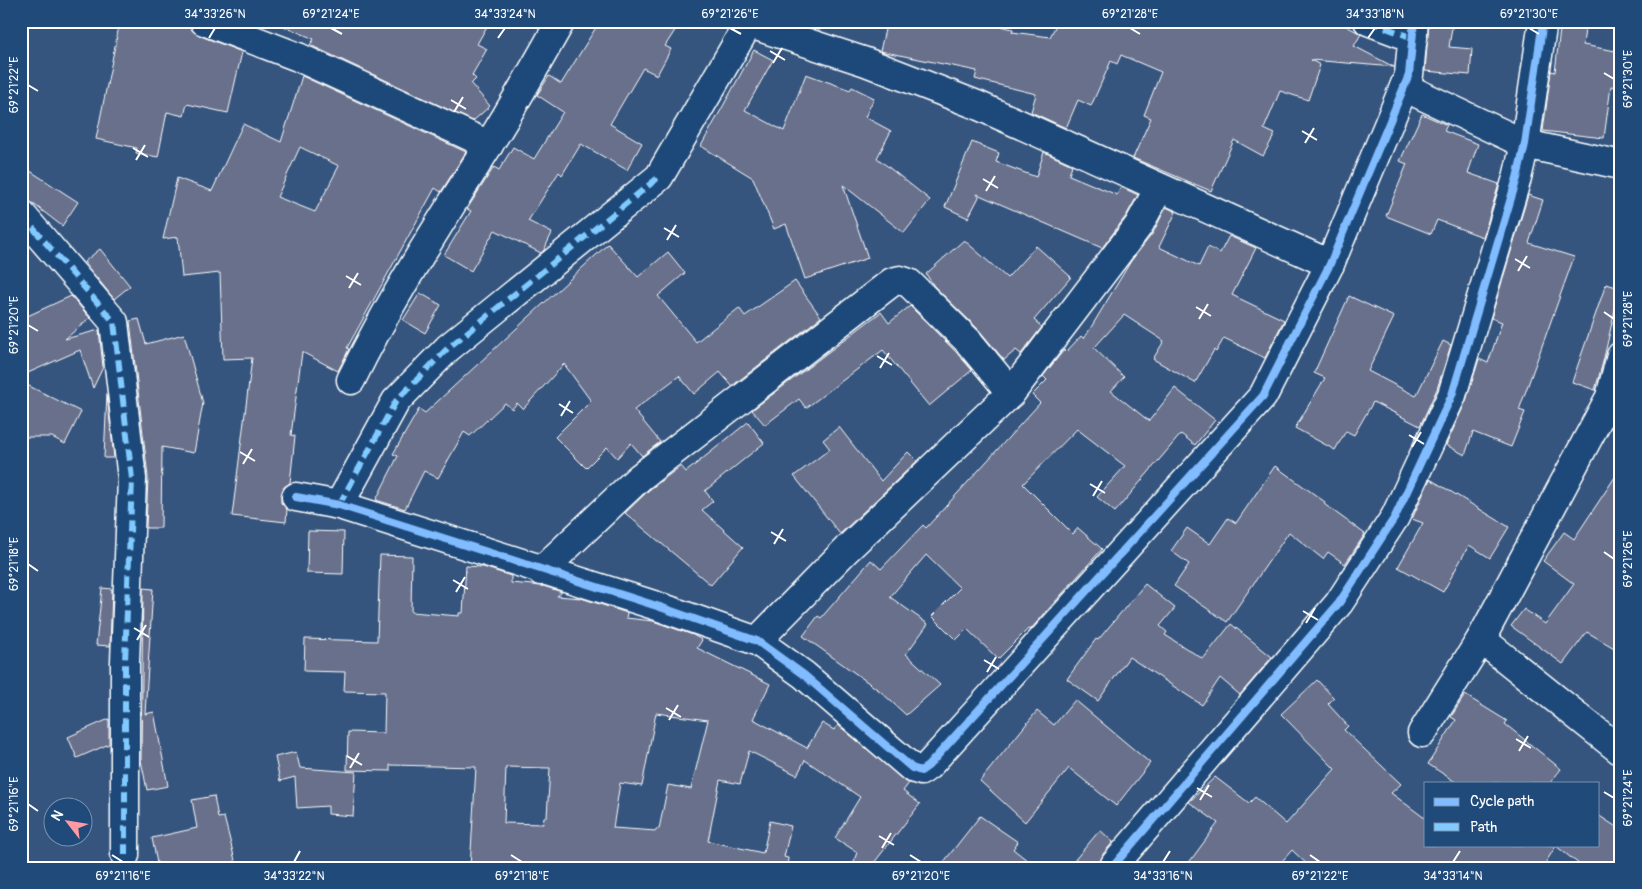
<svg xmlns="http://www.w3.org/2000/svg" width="1642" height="889" font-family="Pangolin,sans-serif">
  <rect width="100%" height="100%" fill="#35557f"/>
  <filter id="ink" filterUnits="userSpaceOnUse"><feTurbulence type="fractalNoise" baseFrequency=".02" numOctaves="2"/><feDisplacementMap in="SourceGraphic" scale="10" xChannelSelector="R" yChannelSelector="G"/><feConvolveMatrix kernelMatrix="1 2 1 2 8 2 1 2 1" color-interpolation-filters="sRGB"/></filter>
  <g filter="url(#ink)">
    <!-- building -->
    <g fill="#676f8b" stroke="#fff" fill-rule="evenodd">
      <polygon points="120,21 189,21 192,30 198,35 242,52 228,113 187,104 184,116 167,112 158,157 136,153 137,148 96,139"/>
      <polygon points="272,21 490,21 477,44 487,49 472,75 476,79 471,84 490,106 473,121 310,45 314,39"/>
      <polygon points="600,21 681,21 665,46 671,49 657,75 643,68 610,124 642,143 627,170 581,144 562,175 559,172 528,221 552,233 544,250 541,253 495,230 471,271 444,255 471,211 467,209 494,167 499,170 513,147 534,159 563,112 537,95 549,76 561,84"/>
      <polygon points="887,21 980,21 1013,29 1012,32 1050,37 1058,21 1337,21 1361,34 1354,46 1394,67 1311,60 1320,65 1308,100 1280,91 1264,129 1275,134 1263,156 1234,140 1211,191 1133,158 1151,118 1144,115 1161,72 1121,55 1117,64 1111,61 1091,106 1078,100 1066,128 1031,112 1036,94 975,79 977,71 880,51"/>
      <polygon points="1429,21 1453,21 1449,47 1472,49 1470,75 1425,71"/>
      <polygon points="1561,21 1586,21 1583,45 1621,52 1621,88 1611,86 1604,138 1543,131 1551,71 1555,72"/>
      <polygon points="754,50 773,60 745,110 784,131 806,74 850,90 852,87 874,98 865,117 891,131 877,158 930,200 904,233 843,185 868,258 805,279 786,224 774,229 753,178 701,146"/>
      <path d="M302,76L466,152L441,192L435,188L347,348L349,349L338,371L302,352L291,435L295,436L290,483L284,487L281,495V503L287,509L286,522L232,516L252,358L223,359L220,273L182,277L178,237L163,239L177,178L212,191L243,124L281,142ZM300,147L339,166L315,212L277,197Z"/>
      <polygon points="1422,114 1447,125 1444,131 1478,144 1468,173 1499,184 1483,237 1437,220 1431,234 1386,216 1407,164 1400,161"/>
      <polygon points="972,142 999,153 996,162 1036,177 1044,152 1072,165 1069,175 1117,195 1121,187 1138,195 1126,216 1102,248 977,194 979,197 968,218 945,207"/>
      <polygon points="21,165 78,202 62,226 27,199 21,199"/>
      <polygon points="1528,195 1543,200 1529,243 1574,257 1519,410 1525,412 1511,447 1473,432 1465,455 1446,445 1466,401 1479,359 1488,363 1502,322 1491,318"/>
      <polygon points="1166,207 1176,212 1159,247 1199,266 1208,247 1220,253 1229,236 1256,248 1232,295 1284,320 1265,358 1224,338 1216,352 1214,350 1195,383 1153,359 1164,341 1124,315 1094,348 1124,377 1111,391 1149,421 1175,388 1215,420 1195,445 1181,434 1115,512 1097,497 1125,466 1077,429 1023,484 1073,534 1078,528 1102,549 1030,630 1028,629 998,659 967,629 956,640 932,616 960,588 926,555 890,597 928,624 906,654 940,685 906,715 880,691 803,636 818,616 821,618 871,560 881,569 923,525 926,528 1040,403 1032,395 1047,380 1043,376 1064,350 1066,352 1081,336 1084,339 1131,261 1153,233"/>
      <polygon points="964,240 1007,278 1036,246 1071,277 1034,320 1042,327 1021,354 1016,350 1004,360 979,330 934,286 926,274"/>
      <polygon points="608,244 638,277 668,252 685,273 658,296 696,342 739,308 745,316 795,281 821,317 732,386 720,372 694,394 679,376 634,410 660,442 642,456 631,443 617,458 607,447 586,468 555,437 591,401 564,364 523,409 517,403 512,409 505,403 470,436 464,432 438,478 424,471 405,509 376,500 398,456 393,454 419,409 425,413"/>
      <polygon points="100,249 130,286 114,299 84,262"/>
      <polygon points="1606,284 1620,288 1603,362 1595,390 1572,382"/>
      <polygon points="420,293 441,305 425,333 403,320"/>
      <polygon points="71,296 90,318 65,339 99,330 103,367 93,388 80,350 21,376 21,319"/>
      <polygon points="1349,296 1394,317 1368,371 1416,396 1443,341 1451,345 1437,389 1420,426 1373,402 1354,435 1346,431 1335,450 1295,428 1325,378 1314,373"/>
      <polygon points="910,306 956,352 972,370 929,406 883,350 806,408 799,399 765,425 752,410 881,312 889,323"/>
      <polygon points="139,319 146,344 184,334 203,403 194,453 162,447 161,528 146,528 148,477 130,321"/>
      <polygon points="21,382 81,412 65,444 52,437 21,437"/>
      <polygon points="107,394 114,458 104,458"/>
      <polygon points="748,422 764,443 705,491 713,501 702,510 743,547 711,585 625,513 649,490 681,466 686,472"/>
      <polygon points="839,427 881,481 908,452 917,461 840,534 794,476 830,449 823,440"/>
      <polygon points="1275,466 1325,502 1324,504 1365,534 1345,564 1328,552 1323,559 1289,532 1227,622 1174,586 1189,564 1171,551 1187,528 1210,544 1228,518 1236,523"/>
      <polygon points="1621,468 1621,652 1587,632 1563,664 1511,626 1524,609 1545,624 1574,584 1543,561 1564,532 1574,539"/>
      <polygon points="1430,479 1509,527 1490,558 1469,545 1443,592 1398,567 1423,523 1412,519"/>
      <polygon points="308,531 344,532 343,574 307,573"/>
      <path d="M380,555L412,556L411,612L459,616V613H463L466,566L483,567L511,576V583L543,586L562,592L557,596L581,598L627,613L626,618L653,621L693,635L702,640L697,648L770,684L753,719L807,748L822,723L834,730L838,725L909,783L903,791L920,804L870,868H852L857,852L835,838L860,797L805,760L797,775L749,751L740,784L720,780L708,841L763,853L770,821L791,826L784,857L788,858L787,868H470L476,767L390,765V771L347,770L348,732L384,733L385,692L344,691L345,672L304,671L305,639L377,641ZM656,713L708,720L691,789L668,785L659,829H656V831L613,828L620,783L642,786ZM506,767L550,768L547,817H544L543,824L504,823Z"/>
      <polygon points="1145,584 1175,608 1160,626 1167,632 1165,635 1203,659 1231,624 1272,657 1240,695 1220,678 1202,705 1129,657 1098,701 1067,679 1096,639 1098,640"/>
      <polygon points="102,588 112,589 110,646 96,645"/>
      <polygon points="143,588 153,589 145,714 154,712 168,786 147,790 141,760"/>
      <polygon points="1317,680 1334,698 1328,704 1348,726 1344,730 1401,784 1391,793 1426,819 1426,845 1598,845 1598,815 1621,830 1621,868 1584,868 1556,846 1542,868 1311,868 1292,850 1276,868 1185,868 1218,823 1189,802 1215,777 1249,803 1255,797 1286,824 1335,769 1281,714"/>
      <polygon points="1465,695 1507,721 1505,724 1561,769 1550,783 1457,783 1428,764 1456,720 1451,717"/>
      <polygon points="1075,700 1150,763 1116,806 1069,768 1025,822 980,781 1037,711 1054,725"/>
      <polygon points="109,719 109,744 77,758 68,737"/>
      <polygon points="296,752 300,768 356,772 353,816 328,814 328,806 297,808 295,777 280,781 275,757"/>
      <polygon points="214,796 218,818 224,817 237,868 158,868 152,838 197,828 192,800"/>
      <polygon points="980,816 1018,842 1013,849 1037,868 939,868"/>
      <polygon points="1100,830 1113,842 1103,854 1100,868 1068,868"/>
    </g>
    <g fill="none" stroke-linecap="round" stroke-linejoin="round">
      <!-- minor casing -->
      <g stroke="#fff" stroke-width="31">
        <g id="minor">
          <polyline points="204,21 298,57 489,145"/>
          <polyline points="1368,21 1413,38"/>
          <polyline points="750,24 866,62 977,105 1330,264"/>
          <polyline points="1404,87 1525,144 1621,165"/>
          <polyline points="21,214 114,322 132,479 125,662 125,855"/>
          <path d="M351,380C391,298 440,223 488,146C514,105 537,63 561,21"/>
          <polyline points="296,497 339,505 660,607 757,641 804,675 912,768 921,771 928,766 1263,396 1330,264 1404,87 1409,75 1414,21"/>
          <polyline points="339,505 396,401 448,348 659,177 750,21"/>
          <polyline points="541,571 639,478 892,282 900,280 909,283 968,341 1011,393"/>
          <polyline points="1481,639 1621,751"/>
          <polyline points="757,641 847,549 1011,393 1139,225 1159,188"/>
          <polyline points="1422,733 1481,639 1610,397 1621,356"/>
          <polyline points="1115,864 1339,603 1395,517 1452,395 1517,178 1525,144 1543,21"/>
        </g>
      </g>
      <!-- minor -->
      <use href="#minor" stroke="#1f4a7a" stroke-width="28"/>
      <!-- quiet -->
      <g stroke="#80caff" stroke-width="6" stroke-dasharray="12 6" stroke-linecap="butt">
        <polyline points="1368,21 1413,38"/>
        <polyline points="21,214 114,322 132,479 125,662 125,855"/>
        <polyline points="339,505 396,401 448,348 659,177"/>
      </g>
      <!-- cycleway casing -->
      <g stroke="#1f4a7a" stroke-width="11">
        <g id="cycleway">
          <polyline points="296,497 339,505 660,607 757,641 804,675 912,768 921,771 928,766 1263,396 1330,264 1404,87 1409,75 1414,21"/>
          <polyline points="1115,864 1339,603 1395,517 1452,395 1517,178 1525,144 1543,21"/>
        </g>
      </g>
      <!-- cycleway -->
      <use href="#cycleway" stroke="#80bcff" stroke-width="8"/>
    </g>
  </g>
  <!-- ticks -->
  <path fill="none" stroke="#fff" stroke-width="2" d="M331,28L342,34M730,28L741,34M1130,28L1140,34M1529,28L1539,34M209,38L215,28M498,38L505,28M1368,38L1375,28M770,51L785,60M773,63L782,48M1604,73L1614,79M28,85L38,91M451,100L466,109M454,112L463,97M1302,131L1317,140M1305,143L1314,128M133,148L148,157M136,160L145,145M983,179L998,188M986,191L995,176M664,228L679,237M667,240L676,225M1515,259L1530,268M1518,271L1527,256M346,276L361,285M349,288L358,273M1196,307L1211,316M1604,312L1614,319M1199,319L1208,304M28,325L38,331M877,356L892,365M880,368L889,353M559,404L573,413M561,416L570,401M1409,435L1424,444M1412,447L1421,432M240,452L255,461M243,464L252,449M1090,484L1105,493M1093,496L1102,481M771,532L786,541M774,544L783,529M1604,552L1614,559M28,564L38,571M453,580L468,589M456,592L465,577M1303,611L1318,620M1306,623L1315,608M134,628L149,637M137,640L146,625M984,660L999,669M987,672L996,657M666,708L681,717M669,720L678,705M1516,739L1531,748M1519,751L1528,736M347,756L362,765M350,768L359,753M1197,788L1212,797M1604,792L1614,798M1200,800L1209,785M28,804L38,811M879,836L894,845M882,848L891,833M112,855L123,862M511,855L522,862M910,855L921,862M1310,855L1320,862M294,862L300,851M1163,862L1170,851M1453,862L1460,851"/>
  <!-- margin -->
  <rect width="1642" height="889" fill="none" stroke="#1f4a7a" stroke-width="55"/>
  <!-- legend -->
  <rect x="1424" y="782" width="175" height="65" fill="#1f4a7a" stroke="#7992af"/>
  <rect x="1434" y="798" width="25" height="8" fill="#80bcff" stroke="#7992af"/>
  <text x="1470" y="806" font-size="15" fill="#ffffff">Cycle path</text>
  <rect x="1434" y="823" width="25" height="8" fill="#80caff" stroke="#7992af"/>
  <text x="1470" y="832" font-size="15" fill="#ffffff">Path</text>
  <!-- north arrow -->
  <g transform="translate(68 822) rotate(301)"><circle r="24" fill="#1f4a7a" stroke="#7992af"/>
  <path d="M0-4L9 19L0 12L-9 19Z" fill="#ff9aa2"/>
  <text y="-8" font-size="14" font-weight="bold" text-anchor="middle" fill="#ffffff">N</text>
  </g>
  <rect x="28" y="28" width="1586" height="834" fill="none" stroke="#fff" stroke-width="2"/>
  <g font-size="12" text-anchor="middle" fill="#fff">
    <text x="215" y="18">34°33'26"N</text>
    <text x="331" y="18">69°21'24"E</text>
    <text x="505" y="18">34°33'24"N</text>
    <text x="730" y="18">69°21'26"E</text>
    <text x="1130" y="18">69°21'28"E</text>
    <text x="1375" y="18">34°33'18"N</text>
    <text x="1529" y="18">69°21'30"E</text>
    <text transform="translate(1628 79) rotate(-90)" y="4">69°21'30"E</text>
    <text transform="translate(14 85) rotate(-90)" y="4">69°21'22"E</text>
    <text transform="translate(1628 319) rotate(-90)" y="4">69°21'28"E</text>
    <text transform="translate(14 325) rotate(-90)" y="4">69°21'20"E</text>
    <text transform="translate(1628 559) rotate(-90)" y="4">69°21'26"E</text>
    <text transform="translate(14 564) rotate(-90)" y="4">69°21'18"E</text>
    <text transform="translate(1628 798) rotate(-90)" y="4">69°21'24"E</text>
    <text transform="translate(14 804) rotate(-90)" y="4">69°21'16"E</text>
    <text x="123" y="880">69°21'16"E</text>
    <text x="294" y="880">34°33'22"N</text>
    <text x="522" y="880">69°21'18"E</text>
    <text x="921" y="880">69°21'20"E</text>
    <text x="1163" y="880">34°33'16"N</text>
    <text x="1320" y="880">69°21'22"E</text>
    <text x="1453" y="880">34°33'14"N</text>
  </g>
</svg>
